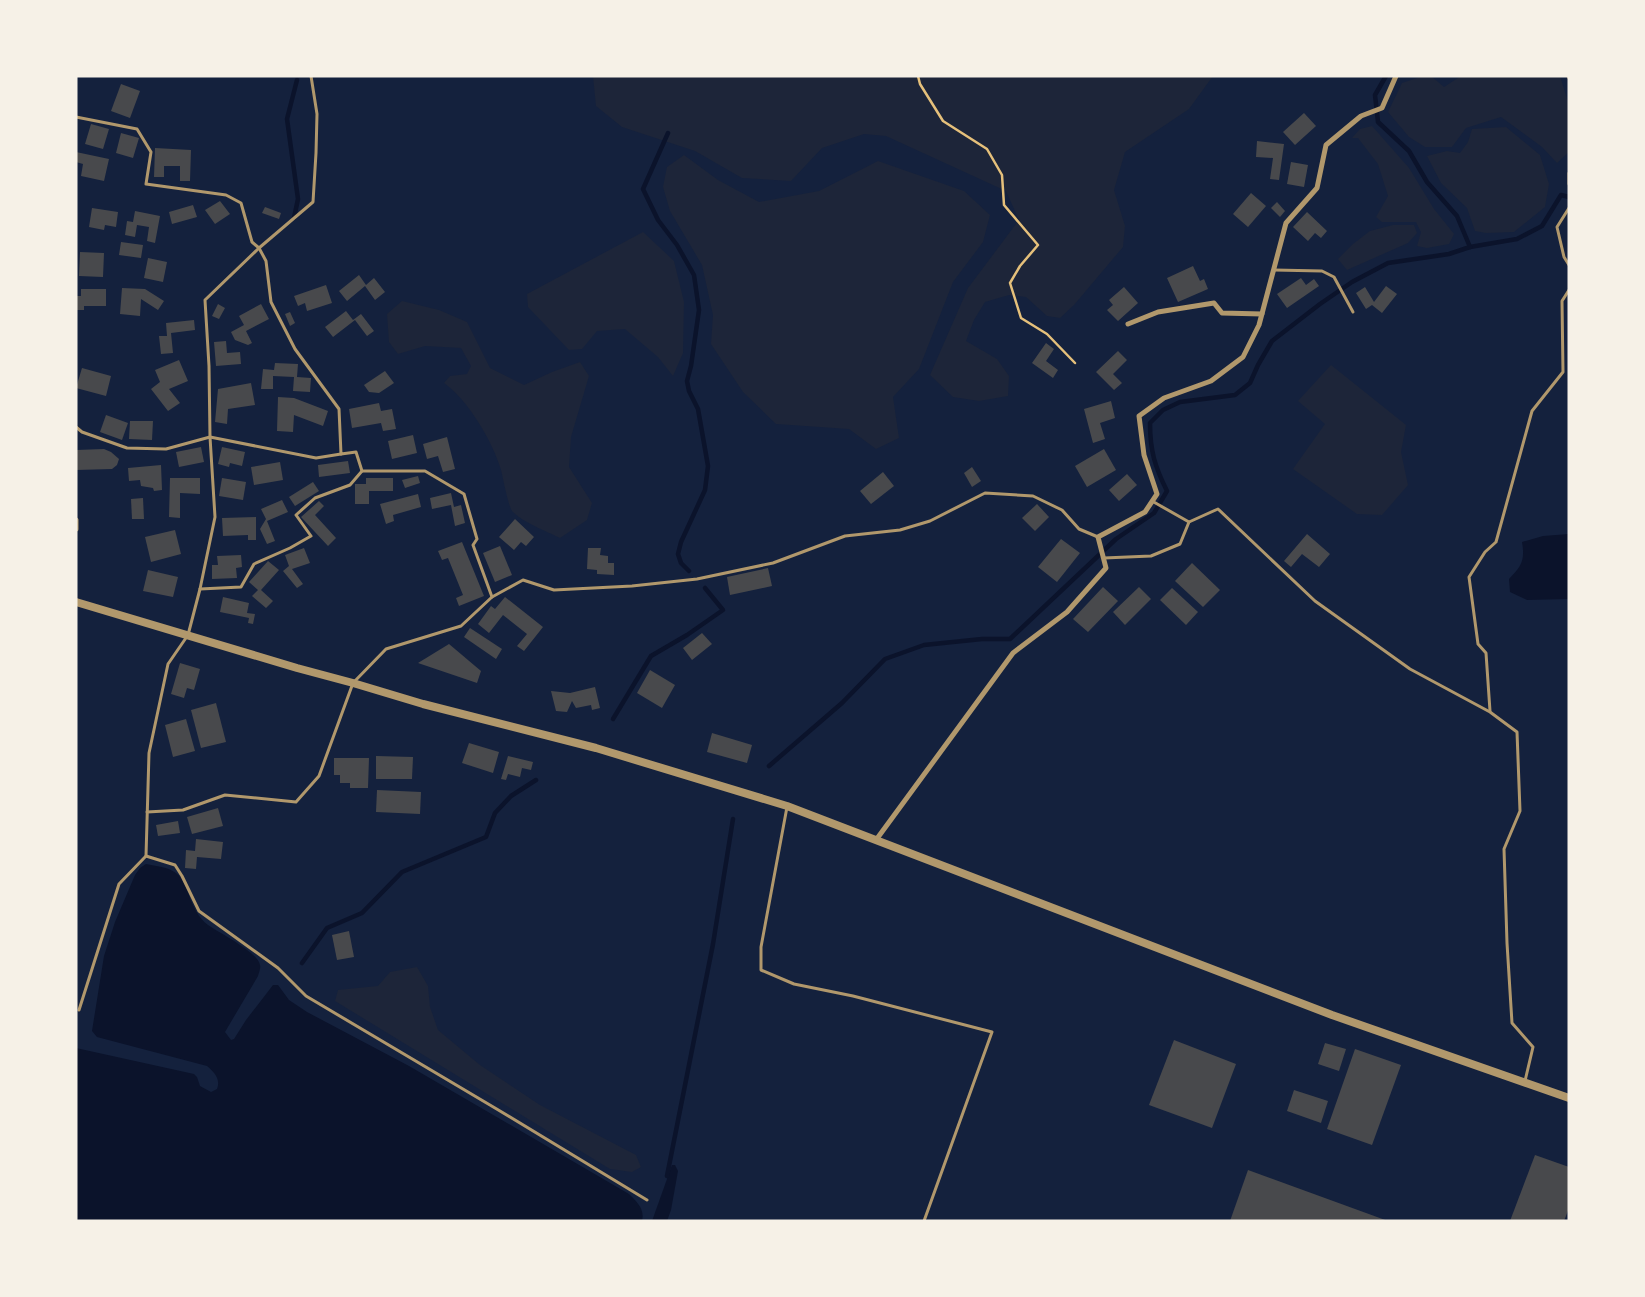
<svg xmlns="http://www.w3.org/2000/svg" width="1645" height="1297" font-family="'PT Sans',sans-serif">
  <rect width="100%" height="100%" fill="#14213d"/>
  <!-- green -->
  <g fill="#1d2539">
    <polygon points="593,76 1213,76 1189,109 1125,152 1114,190 1125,226 1123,247 1074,305 1060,318 1047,316 1026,297 1009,295 985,302 974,320 966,341 997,359 1009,376 1008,396 979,401 953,397 930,375 968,288 1019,220 1006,191 886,136 864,134 822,148 791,181 742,178 695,151 622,127 596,106"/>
    <polygon points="1423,76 1431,76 1444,87 1461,76 1560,76 1569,105 1569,152 1557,163 1542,147 1501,117 1466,128 1452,147 1425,147 1409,137 1388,112 1402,83"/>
    <polygon points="1372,126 1409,168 1434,209 1454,234 1449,244 1427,248 1417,246 1421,232 1416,222 1382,222 1376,217 1388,196 1378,164 1358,138 1352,138 1360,129"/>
    <polygon points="1506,127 1540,155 1549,184 1545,207 1514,232 1486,233 1475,231 1467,208 1441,183 1427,156 1447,151 1460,153 1468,142 1472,129"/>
    <polygon points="684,155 718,180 759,202 819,191 878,161 964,191 990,215 983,242 953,282 919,369 893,397 899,438 876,449 849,429 776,424 743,392 711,344 713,315 702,265 670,211 663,187 667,167"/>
    <polygon points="1393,225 1414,225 1417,233 1408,243 1347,270 1338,259 1353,244 1370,231"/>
    <polygon points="643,232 674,261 684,302 683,353 673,376 658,357 625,329 597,331 582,349 569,350 528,307 527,294"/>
    <path d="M402,301L439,310L467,322L490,368L524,385L552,372L580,362L589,376L571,437L569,467L592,503L587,520L560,538C546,531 522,522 512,511C508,505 503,478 501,470C493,442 468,400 444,383L450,376L467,374L471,366L461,348L425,346L398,354L389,342L387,314Z"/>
    <polygon points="1331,365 1406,425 1401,452 1408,485 1382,515 1357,514 1293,469 1325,424 1298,401"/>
    <polygon points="417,967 428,986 430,1007 438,1030 480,1065 540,1105 636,1155 641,1167 632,1172 610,1169 335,1001 338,990 378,986 390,972"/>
  </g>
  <!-- water -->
  <g fill="#0b132b">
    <path d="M1569,534V599L1527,600L1510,592L1509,579C1522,566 1525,560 1522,542L1543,536Z"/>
    <path d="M146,864C156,866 168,867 176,873C189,882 189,911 208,925C219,933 258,952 260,965C261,968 259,972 258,976L225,1032L231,1040L234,1039L246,1020L273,985H278L289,1000L307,1012L409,1066L629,1194C637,1202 645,1209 642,1221H76V1048L194,1074L197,1077L200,1086L211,1092L217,1089C221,1079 214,1072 207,1066L97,1037L92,1031L104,956L115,922L135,875L140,868Z"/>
    <polygon points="672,1165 675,1165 678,1171 671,1210 667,1221 652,1221"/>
  </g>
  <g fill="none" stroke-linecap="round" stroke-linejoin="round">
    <!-- stream -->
    <g stroke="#0b132b" stroke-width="4.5">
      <polyline points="668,133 643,189 658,220 677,245 694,275 699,310 691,366 687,381 689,391 698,409 708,466 705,490 681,542 678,554 681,563 689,571"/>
      <polyline points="294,218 298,199 287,119 297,80"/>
      <polyline points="1470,247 1517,239 1542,226 1561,195 1569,197"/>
      <polyline points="613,719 651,656 687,635 723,610 705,588"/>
      <path d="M769,766L842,703L885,659L924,645L982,639H1010L1116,539L1154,513L1167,491C1155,467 1150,451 1150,423L1163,410L1180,402L1235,395L1250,383L1258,365L1272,341L1320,304L1352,282L1388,263L1449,254L1470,247L1457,216L1427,182L1409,151L1378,122L1375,95L1386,76"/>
      <polyline points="302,963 327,928 362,913 402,872 486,837 495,813 511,796 536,780"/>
      <polyline points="667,1176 713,944 733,819"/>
    </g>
  </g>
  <!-- building -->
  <g fill="#48494c">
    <polygon points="121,84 140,91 130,118 111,111"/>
    <polygon points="1304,113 1316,126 1295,145 1283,132"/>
    <polygon points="91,124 109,129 103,149 85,144"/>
    <polygon points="121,133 139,138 133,158 116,153"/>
    <polygon points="1257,141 1284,144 1279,180 1270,179 1273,158 1256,157"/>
    <polygon points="155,148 191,150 190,181 180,181 180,166 164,166 164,177 154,177"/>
    <polygon points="76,152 109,159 104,181 81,176 83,164 76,162"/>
    <polygon points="1291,162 1308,165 1304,187 1287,184"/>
    <polygon points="1251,193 1266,206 1248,227 1233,214"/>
    <polygon points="220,201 230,214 215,224 205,210"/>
    <polygon points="1277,202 1285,211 1280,217 1271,208"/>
    <polygon points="193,205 197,217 172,224 169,212"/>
    <polygon points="265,207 281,213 279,219 262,213"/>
    <polygon points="92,208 118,212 116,227 105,225 104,230 89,227"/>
    <polygon points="135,211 160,216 155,243 147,241 149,227 137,225 135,237 125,235 127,221 133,222"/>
    <polygon points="1307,212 1327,231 1321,238 1315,233 1308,241 1293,227"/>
    <polygon points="121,242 143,245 141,258 119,255"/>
    <polygon points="80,252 104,253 103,277 79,276"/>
    <polygon points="148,258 167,262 163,282 144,278"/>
    <polygon points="1193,266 1200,281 1204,279 1208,289 1178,302 1167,278"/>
    <polygon points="359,275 366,285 374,278 385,292 375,300 365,286 347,301 339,291"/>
    <polygon points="1301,278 1306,285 1314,279 1319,286 1287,308 1277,294"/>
    <polygon points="326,285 332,303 307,311 305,303 298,306 294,296"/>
    <polygon points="1386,286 1397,294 1382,313 1372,305 1366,309 1356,293 1365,287 1374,302"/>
    <polygon points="1124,287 1138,303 1118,321 1107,310 1113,305 1109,300"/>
    <polygon points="122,288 145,289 164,301 158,310 141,299 140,316 120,314"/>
    <polygon points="81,289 106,289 106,306 84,306 84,310 76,310 76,296 81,296"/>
    <polygon points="218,304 225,308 219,319 212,316"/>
    <polygon points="261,304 269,319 246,331 252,343 248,345 235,340 231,332 244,325 239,316"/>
    <polygon points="346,311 353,320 361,314 374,331 367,336 355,320 333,337 325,327"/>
    <polygon points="290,312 295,323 290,326 285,314"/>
    <polygon points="194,320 195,330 171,333 173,353 161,354 159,336 167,336 166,323"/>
    <polygon points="226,341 227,353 240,352 241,364 216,366 214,342"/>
    <polygon points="1046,343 1054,349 1046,361 1058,370 1053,378 1032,363"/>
    <polygon points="1118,351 1127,360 1113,374 1122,383 1114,390 1096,372"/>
    <polygon points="179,360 188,381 169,389 180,403 168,411 151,389 160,382 155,370"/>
    <polygon points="275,363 298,364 297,377 311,378 310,392 293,391 294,377 273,376 273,389 261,389 263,369 274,370"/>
    <polygon points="82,368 111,376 106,396 76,388"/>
    <polygon points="385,371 394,383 379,393 369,392 364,385"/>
    <polygon points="251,383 255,405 228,409 227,424 215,422 218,389"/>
    <polygon points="278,397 294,398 328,411 323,426 294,415 293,432 277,431"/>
    <polygon points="1111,401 1115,418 1100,423 1105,439 1093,443 1084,409"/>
    <polygon points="379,403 381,411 392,409 396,429 383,431 381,423 352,428 349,409"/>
    <polygon points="106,415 128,423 122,440 100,432"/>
    <polygon points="130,421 153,421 152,440 129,439"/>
    <polygon points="413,435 417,453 392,459 388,441"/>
    <polygon points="447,437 455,469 443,472 438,456 427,459 423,444"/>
    <polygon points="201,447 204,462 179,467 176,452"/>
    <polygon points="222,447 245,452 242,466 230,463 229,467 218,464"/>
    <polygon points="104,449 111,452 119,459 117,465 112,469 76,470 76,450"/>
    <polygon points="1104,449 1116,470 1087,487 1075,466"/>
    <polygon points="348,461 350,473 319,477 318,465"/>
    <polygon points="280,462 283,480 254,485 251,467"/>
    <polygon points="161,465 162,490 154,491 153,488 141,486 140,480 129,481 128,468"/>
    <polygon points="972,467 981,481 972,487 964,473"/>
    <polygon points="883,472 894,486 871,504 860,491"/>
    <polygon points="1127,474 1137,485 1119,501 1109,490"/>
    <polygon points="418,476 420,483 405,488 402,480"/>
    <polygon points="170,478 200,478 200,494 180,493 180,518 169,517"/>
    <polygon points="222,478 246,482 243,500 219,496"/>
    <polygon points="366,478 393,478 393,491 369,491 369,504 355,504 355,484 366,484"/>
    <polygon points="313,482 319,491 295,506 289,497"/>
    <polygon points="451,493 454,507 461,505 465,523 455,526 451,505 432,509 430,498"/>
    <polygon points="418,494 421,507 393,515 394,521 386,524 380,504"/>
    <polygon points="143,498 144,519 132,519 131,499"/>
    <polygon points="282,500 288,512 267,521 275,541 267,544 260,529 266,519 261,509"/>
    <polygon points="319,501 324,506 315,515 336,538 328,546 301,517"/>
    <polygon points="1037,504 1049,517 1035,531 1022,518"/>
    <polygon points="256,517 256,540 248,540 248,535 223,536 222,518"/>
    <polygon points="515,519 534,537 526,546 521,542 514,550 499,537"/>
    <polygon points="175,530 181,554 151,562 145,537"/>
    <polygon points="1307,534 1330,554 1319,567 1302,554 1291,567 1284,561"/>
    <polygon points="1061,539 1080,553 1057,582 1038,567"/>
    <polygon points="462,542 484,596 459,606 456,598 463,595 448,558 442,560 438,551"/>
    <polygon points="500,546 512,575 495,582 483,553"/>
    <polygon points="304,548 310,563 292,569 303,584 297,588 283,571 289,566 285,555"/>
    <polygon points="588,548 601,548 600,555 608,556 608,563 614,563 614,575 597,574 597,570 587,569"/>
    <polygon points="241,555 242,567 236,568 237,578 212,579 212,565 218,565 217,556"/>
    <polygon points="268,561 279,570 261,590 273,601 266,608 252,596 258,590 249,582"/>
    <polygon points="1192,563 1220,590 1203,607 1175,581"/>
    <polygon points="768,568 772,586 730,595 727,577"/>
    <polygon points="148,570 178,577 173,597 143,591"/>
    <polygon points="1103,587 1118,601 1088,632 1073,619"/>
    <polygon points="1139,587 1151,599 1125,625 1113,612"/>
    <polygon points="1172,588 1198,612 1186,625 1160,600"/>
    <polygon points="223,597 249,603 247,613 255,614 253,624 248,623 249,618 220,612"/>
    <polygon points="505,597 543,627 524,651 517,646 527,634 503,615 489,633 478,624 491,606 495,609"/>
    <polygon points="470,628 502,649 496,659 464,637"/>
    <polygon points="702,633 712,644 692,660 683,648"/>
    <polygon points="449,644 481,671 477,683 418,663"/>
    <polygon points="180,663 200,669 194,690 187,688 184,698 171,694"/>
    <polygon points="650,670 675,685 662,708 637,693"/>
    <polygon points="595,687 600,708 592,710 591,705 576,708 572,701 567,712 556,711 551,691 570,693"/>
    <polygon points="216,703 226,742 201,748 191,710"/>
    <polygon points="186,719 195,751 173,757 165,725"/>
    <polygon points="712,733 752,745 747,763 707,752"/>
    <polygon points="469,743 499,752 493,773 462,763"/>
    <polygon points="376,756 413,757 412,779 376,779"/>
    <polygon points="508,756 533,762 531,770 522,768 520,777 508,774 506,780 501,779"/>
    <polygon points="334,758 369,758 368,788 350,788 350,783 340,783 340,775 334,775"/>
    <polygon points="377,790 421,792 420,814 376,812"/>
    <polygon points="218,808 223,826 192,834 187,817"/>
    <polygon points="178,821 180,833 158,836 156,825"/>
    <polygon points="196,839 223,842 221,859 197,857 196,869 185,868 186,850 195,851"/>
    <polygon points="349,931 354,957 337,960 332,935"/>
    <polygon points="1174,1040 1236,1064 1212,1128 1149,1105"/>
    <polygon points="1325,1043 1346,1049 1339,1071 1318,1064"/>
    <polygon points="1355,1049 1401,1065 1372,1145 1327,1129"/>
    <polygon points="1294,1090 1328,1101 1321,1123 1287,1111"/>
    <polygon points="1535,1155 1569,1167 1569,1208 1564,1221 1510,1221"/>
    <polygon points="1248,1170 1388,1221 1230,1221"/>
  </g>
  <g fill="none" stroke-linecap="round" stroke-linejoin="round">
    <!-- path -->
    <polyline stroke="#e5c07b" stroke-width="2.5" points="918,76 920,84 943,121 987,149 1002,175 1004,205 1038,245 1020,266 1010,283 1021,318 1047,334 1075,363"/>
    <!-- service -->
    <g stroke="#b1986c" stroke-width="3">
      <polyline points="1568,76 1569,78"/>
      <polyline points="76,117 137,129 151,152 146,184 226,195 241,203 252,242 259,248 205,300 209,366 210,437 215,517 200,589 188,635 168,664 149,753 146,856 119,884 79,1010"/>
      <polyline points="1569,173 1569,184"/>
      <polyline points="1569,208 1557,227 1564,257 1569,265"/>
      <polyline points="1274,270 1322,271 1334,277 1353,312"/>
      <polyline points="76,427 82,432 127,448 166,449 210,437 316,458 341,454"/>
      <polyline points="1152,501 1189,522 1218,509 1315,601 1410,669 1490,712 1517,732 1520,811 1504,849 1507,943 1512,1023 1533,1047 1525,1081"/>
      <polyline points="1104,558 1151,556 1180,544 1189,522"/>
      <polyline points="200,589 241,587 254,564 290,548 311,536 296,515 315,498 350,485 362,471"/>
      <polyline points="492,597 523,580 554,590 632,586 697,579 773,563 845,536 900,530 930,521 985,493 1033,496 1062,510 1079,529 1098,537"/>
      <polyline points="1490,711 1486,653 1478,644 1469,577 1485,552 1496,542 1532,411 1563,372 1562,301 1569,290"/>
      <polyline points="787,807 761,947 761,970 794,984 853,996 992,1032 924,1221"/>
      <polyline points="147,812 183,810 225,795 296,802 319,776 353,683 386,649 461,626 492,597 473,545 477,539 464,494 425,471 362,471 356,452 341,454 339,409 295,349 271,302 266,261 259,248 313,202 316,153 317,114 311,76"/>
      <polyline points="146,856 175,865 182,876 199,911 278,968 306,996 495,1108 647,1200"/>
    </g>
    <!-- minor -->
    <g stroke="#b1986c" stroke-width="5">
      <polyline points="1128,324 1158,312 1214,303 1222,313 1262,314"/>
      <polyline points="76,520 76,529"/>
      <polyline points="876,840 1013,653 1067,612 1106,568 1098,537 1145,512 1157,494 1144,455 1139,416 1164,398 1211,381 1243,357 1259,325 1286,223 1317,188 1326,145 1361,116 1382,108 1396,76"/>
    </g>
    <!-- tertiary -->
    <polyline stroke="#b1986c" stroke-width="8" points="76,602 297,668 353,683 423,704 596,748 787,806 1332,1015 1569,1098"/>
  </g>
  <!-- border -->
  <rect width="1645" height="1297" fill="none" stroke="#f6f1e7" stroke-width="155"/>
</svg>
